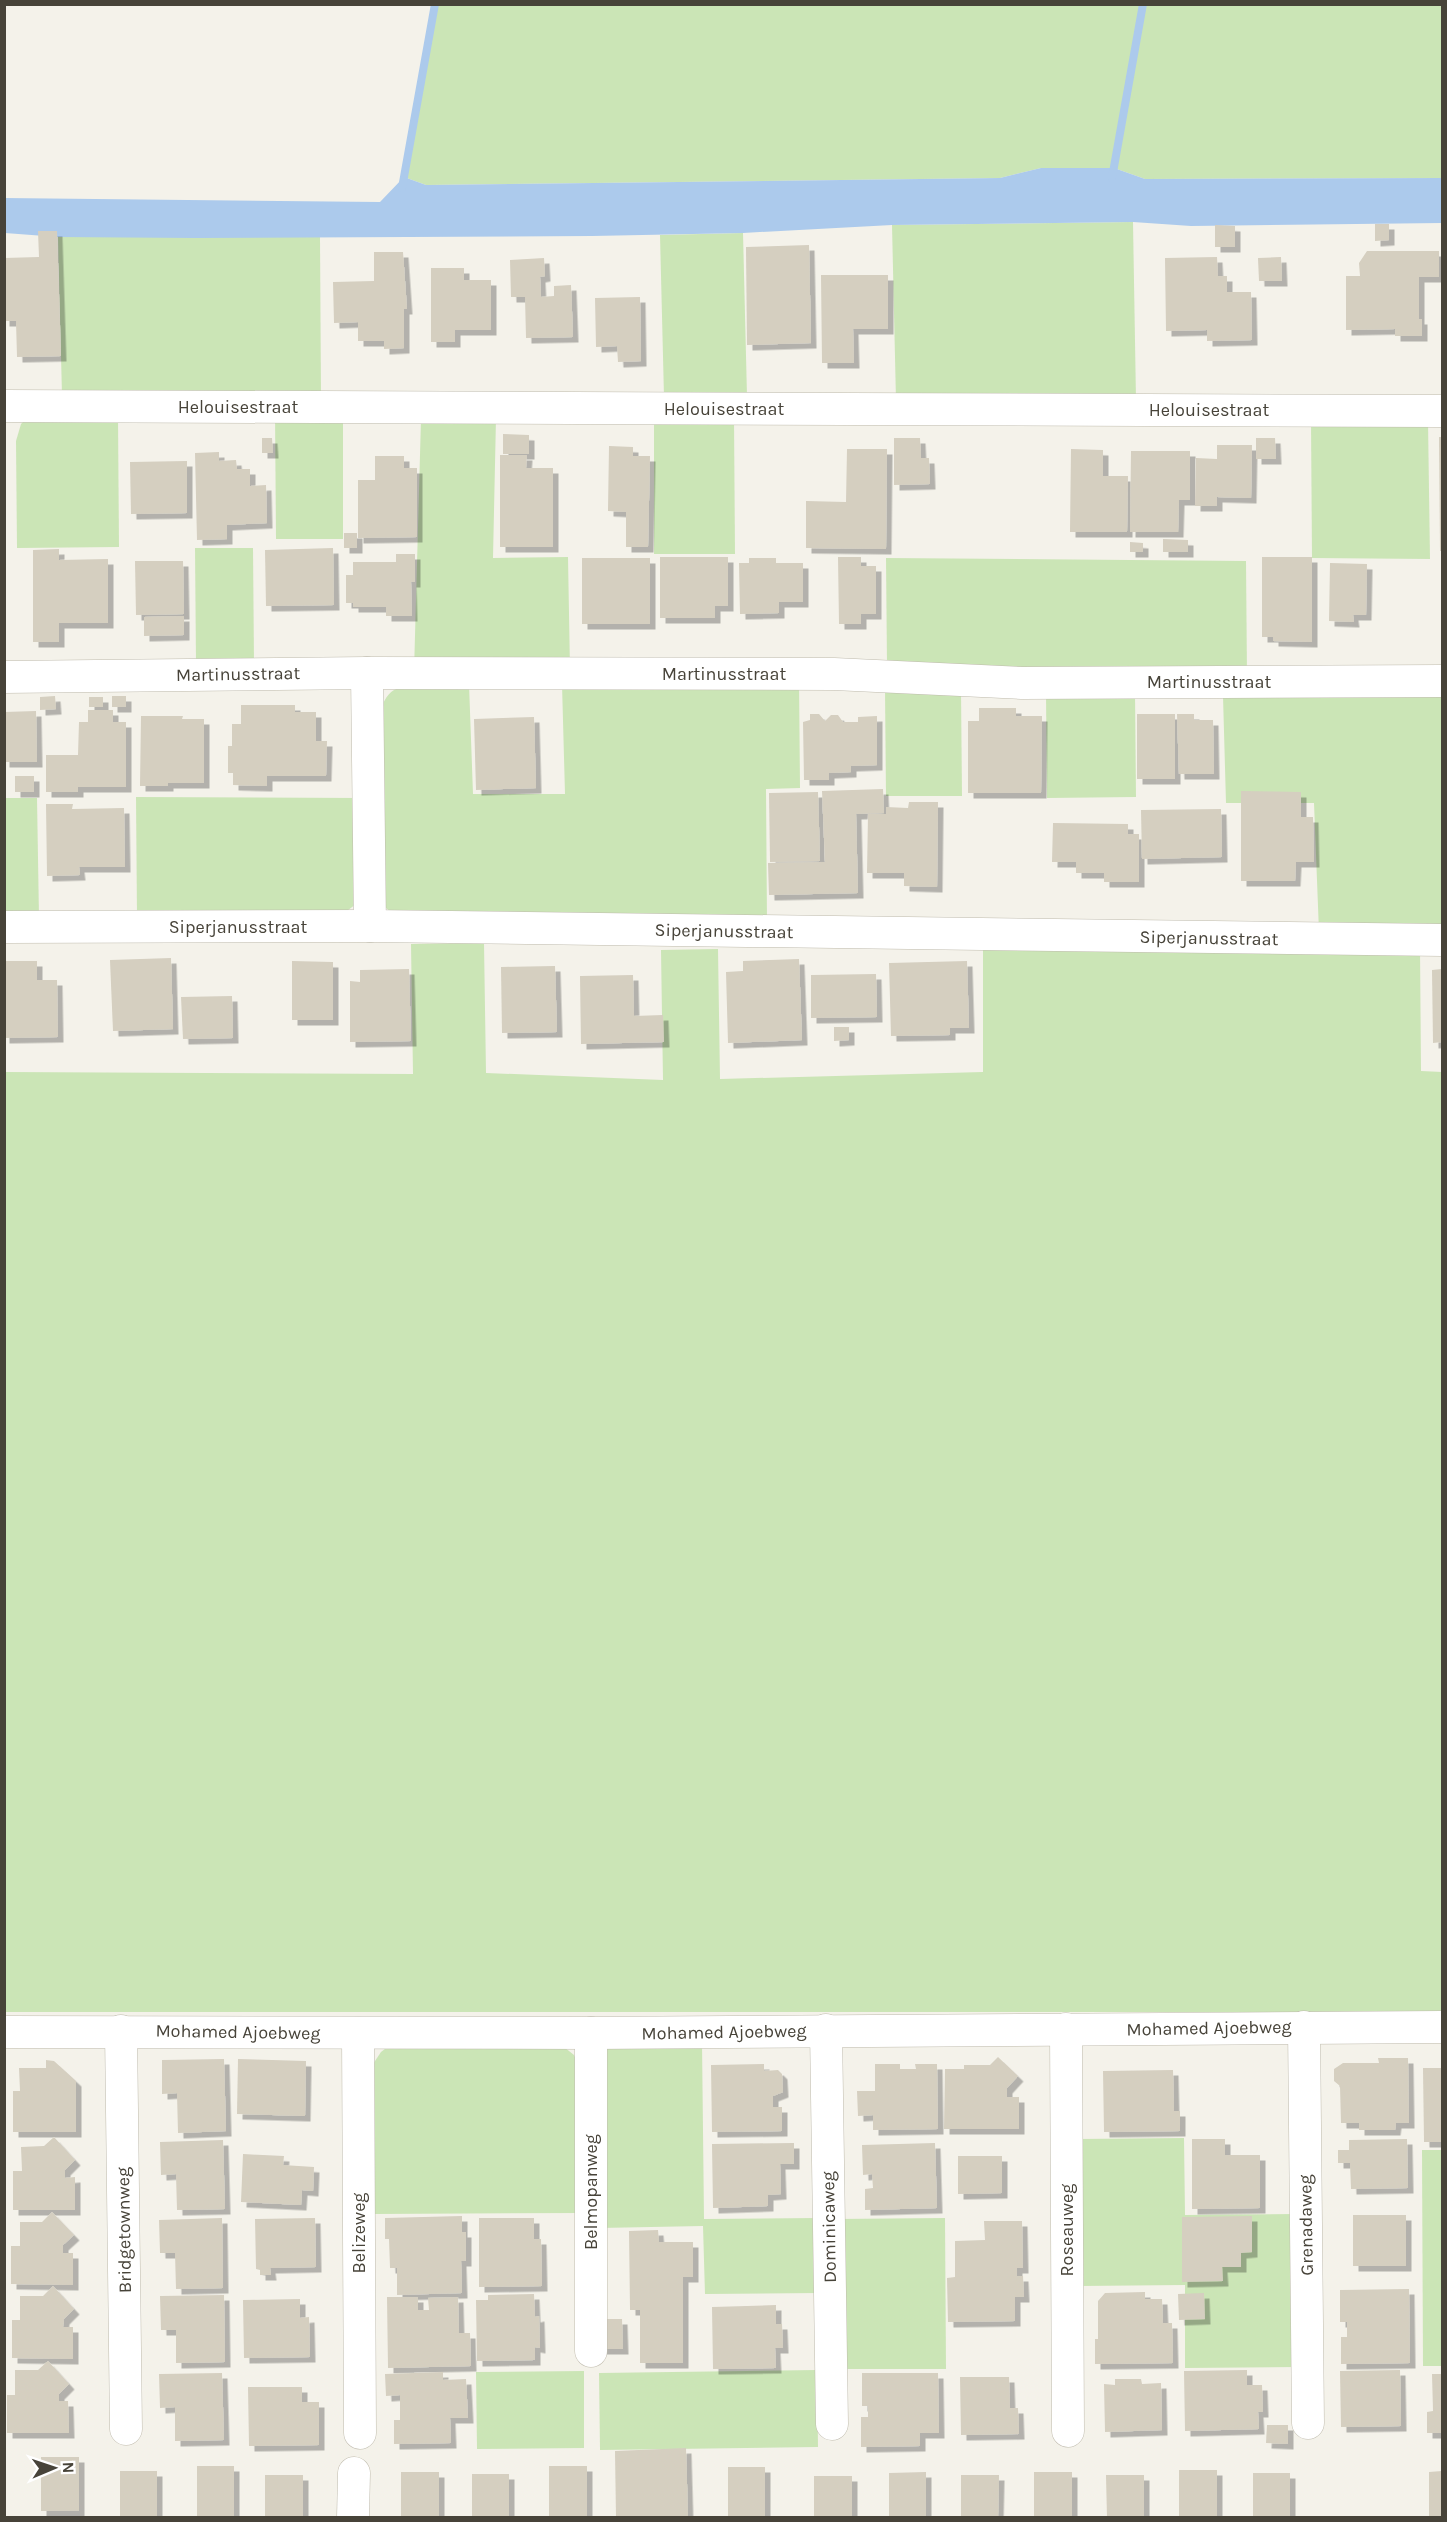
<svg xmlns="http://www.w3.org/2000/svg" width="1447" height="2522" font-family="Karla,sans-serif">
  <defs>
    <filter id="shadow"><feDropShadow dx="5.5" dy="5.5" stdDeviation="0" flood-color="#0004"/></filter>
  </defs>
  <rect width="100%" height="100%" fill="#f4f2ea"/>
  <!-- green -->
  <g fill="#cbe5b6">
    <polygon points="435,5 1442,5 1442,178 1145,179 1114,168 1041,168 1000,178 426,185 404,177"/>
    <polygon points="1133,222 1136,400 896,401 892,225"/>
    <polygon points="743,233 747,396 664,397 660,235"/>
    <polygon points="58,237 320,237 321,397 62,395"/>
    <polygon points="275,411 343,411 343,539 276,539"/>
    <polygon points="28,417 118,417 119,547 17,548 16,441 21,424"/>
    <polygon points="496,418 493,558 568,557 570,670 414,672 421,419"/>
    <polygon points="654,418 734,418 735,554 654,554"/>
    <polygon points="1311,421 1428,421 1430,559 1312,558"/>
    <polygon points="195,548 253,548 254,663 196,663"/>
    <polygon points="886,558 1246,561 1247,677 887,665"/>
    <path d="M799,679L800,788L766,789L767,923L395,915L382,905L379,713C382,705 386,695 394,690C410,681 450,684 469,684L473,794H565L562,684Z"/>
    <polygon points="885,690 961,690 962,796 886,796"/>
    <polygon points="1135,693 1136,797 1047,798 1046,694"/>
    <polygon points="1442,695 1442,933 1319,932 1314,803 1226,803 1223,696"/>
    <polygon points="136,797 361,798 356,904 343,914 137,917"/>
    <polygon points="4,798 37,798 39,918 5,919"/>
    <polygon points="484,943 486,1073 663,1080 661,950 718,949 720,1079 983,1072 983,948 1420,947 1421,1071 1442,1072 1442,2012 5,2012 5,1072 413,1074 411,944"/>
    <polygon points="702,2042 704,2219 818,2218 819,2293 705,2294 703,2226 599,2228 600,2047"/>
    <polygon points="390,2045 564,2047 574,2055 581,2070 581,2213 374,2214 373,2064 381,2052"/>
    <polygon points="1184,2138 1185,2215 1296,2214 1297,2367 1185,2368 1185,2285 1079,2286 1078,2139"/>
    <polygon points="1422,2150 1442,2150 1442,2366 1423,2366"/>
    <polygon points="945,2218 946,2369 837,2369 836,2219"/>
    <polygon points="817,2370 818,2447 600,2450 599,2373"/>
    <polygon points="584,2371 584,2448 477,2449 476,2372"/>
  </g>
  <!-- water -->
  <polygon fill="#accaec" points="1041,168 1114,168 1145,179 1442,178 1442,223 1191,226 1133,222 892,225 743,233 592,236 196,238 58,237 5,233 4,198 380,202 404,177 426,185 1000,178"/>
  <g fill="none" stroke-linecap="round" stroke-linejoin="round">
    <!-- stream -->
    <g stroke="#accaec" stroke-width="8">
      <polyline points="1112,178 1143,4"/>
      <polyline points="402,188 435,4"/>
    </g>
  </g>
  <!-- building -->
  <g fill="#d5cfc0" filter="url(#shadow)">
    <polygon points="1375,224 1389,224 1389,240 1375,241"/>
    <polygon points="1215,225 1235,226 1235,247 1215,247"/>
    <polygon points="38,231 57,231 61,356 17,357 16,321 4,321 4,258 39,257"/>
    <polygon points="809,245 811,343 747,345 746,247"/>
    <polygon points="1367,251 1439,251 1439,277 1419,277 1419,319 1422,319 1422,336 1395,336 1395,329 1346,330 1346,276 1360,276 1359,263"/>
    <polygon points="374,252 403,252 407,309 404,309 404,348 384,349 384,341 358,341 358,322 334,323 333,282 374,281"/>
    <polygon points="1217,257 1218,276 1227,276 1227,292 1251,292 1252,340 1207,341 1207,330 1166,331 1165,258"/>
    <polygon points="1281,257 1282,281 1259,281 1258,258"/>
    <polygon points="544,258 545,276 540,277 541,297 554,296 554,286 571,285 573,337 526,338 525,297 511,297 510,260"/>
    <polygon points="431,268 464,268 464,280 491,280 491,330 455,330 455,342 431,342"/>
    <polygon points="821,275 888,275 888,329 853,329 854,363 822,363"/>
    <polygon points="640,297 641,361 618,362 617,346 596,347 595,298"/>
    <polygon points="503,434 529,435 529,454 503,454"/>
    <polygon points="1439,437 1442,437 1442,551 1440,551"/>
    <polygon points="262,438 272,438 273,453 262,453"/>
    <polygon points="894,438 920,438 921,458 929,458 930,484 894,485"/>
    <polygon points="1256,438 1275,438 1276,459 1256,459"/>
    <polygon points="1217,445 1252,445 1251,498 1217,497 1217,506 1195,506 1196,458 1217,459"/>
    <polygon points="609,446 633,447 633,456 650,456 648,547 626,547 626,512 608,511"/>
    <polygon points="847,449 887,449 886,549 806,548 806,501 846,502"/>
    <polygon points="1071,449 1103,450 1103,476 1128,476 1127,532 1070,532"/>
    <polygon points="1131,451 1190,451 1190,500 1179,500 1178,532 1130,532"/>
    <polygon points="219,452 219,461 236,460 237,469 250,469 250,486 266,485 267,523 227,525 227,539 197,540 195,453"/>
    <polygon points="500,455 527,455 526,468 553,468 553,547 500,547"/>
    <polygon points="375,456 404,456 404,468 417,468 417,537 358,538 358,480 375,480"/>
    <polygon points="187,461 187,513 131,514 130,462"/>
    <rect x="344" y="533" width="13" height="15"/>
    <polygon points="1163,539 1188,540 1188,552 1163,552"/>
    <polygon points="1130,542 1143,543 1143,552 1130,552"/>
    <polygon points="333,548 334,605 266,606 265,550"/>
    <polygon points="59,549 59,560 108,559 108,623 59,623 59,642 33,642 33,550"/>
    <polygon points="396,554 415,554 415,582 411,582 412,616 386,616 386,607 353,607 353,603 346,603 346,575 353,575 353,562 396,562"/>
    <polygon points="660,557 728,557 728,606 715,606 715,618 660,618"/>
    <polygon points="838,557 861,557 861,566 876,566 876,614 861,614 861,624 839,624"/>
    <polygon points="1262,557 1312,557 1312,642 1273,641 1273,637 1262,637"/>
    <rect x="582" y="558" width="68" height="66"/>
    <polygon points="749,558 776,558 776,563 803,563 803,602 779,602 779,613 740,614 739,563 749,563"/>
    <polygon points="135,561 183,561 184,614 136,615"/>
    <polygon points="1330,563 1367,564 1366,615 1353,615 1354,622 1329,621"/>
    <polygon points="184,616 184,635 144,636 144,617"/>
    <polygon points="55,696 56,709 40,710 40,697"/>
    <rect x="112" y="696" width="14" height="11"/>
    <rect x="89" y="697" width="14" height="10"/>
    <polygon points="241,705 295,705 295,712 316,712 316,741 327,741 326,776 267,776 267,786 233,785 233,773 228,773 228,746 232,746 232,724 241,724"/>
    <polygon points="979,708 1016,708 1016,716 1042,716 1041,793 968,793 968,721 979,721"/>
    <polygon points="88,710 113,710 113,722 126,722 126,787 78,787 78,792 46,792 46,755 78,755 79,722 88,722"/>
    <polygon points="36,711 37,762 4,762 4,712"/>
    <polygon points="810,714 819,714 825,721 831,715 838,715 843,722 858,722 858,717 877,716 877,765 851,766 851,772 829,773 829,780 804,780 803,722 810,720"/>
    <rect x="1137" y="714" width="38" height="65"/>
    <polygon points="1177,714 1194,714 1194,720 1213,720 1214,774 1179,774"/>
    <polygon points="141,716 183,716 182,719 204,719 204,783 168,783 168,786 140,786"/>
    <polygon points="534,717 536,788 476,790 474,719"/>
    <rect x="15" y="776" width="19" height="16"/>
    <polygon points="883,789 884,813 856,814 858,893 769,895 768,863 825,862 822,791"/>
    <polygon points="1241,791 1301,792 1301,817 1313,817 1314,862 1296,862 1295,881 1241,881"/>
    <polygon points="818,792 820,861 770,862 769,793"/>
    <polygon points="909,802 938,802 937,887 904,886 904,873 867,873 868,814 886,814 886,807 908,808"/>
    <polygon points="46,804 73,804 72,809 124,808 125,867 79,867 80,875 47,876"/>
    <polygon points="1221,809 1222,857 1142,859 1141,810"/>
    <polygon points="1053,823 1128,824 1128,834 1139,834 1139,882 1104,882 1104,873 1076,873 1076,862 1052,862"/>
    <polygon points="171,958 173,1029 113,1031 110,960"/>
    <polygon points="799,959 802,1040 728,1043 726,972 743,971 743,961"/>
    <polygon points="4,961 37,961 37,980 57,980 58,1037 4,1038"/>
    <polygon points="292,961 333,962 333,1020 292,1020"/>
    <polygon points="967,961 969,1028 950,1028 950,1035 891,1036 889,963"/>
    <polygon points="555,966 557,1032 502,1033 501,967"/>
    <polygon points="409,969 411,1041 350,1042 350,981 360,982 360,970"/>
    <polygon points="1442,969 1442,1042 1433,1043 1432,970"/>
    <polygon points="876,974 877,1017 811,1018 811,975"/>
    <polygon points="633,975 634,1016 663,1015 664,1042 581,1044 580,976"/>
    <polygon points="232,996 233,1038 183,1039 181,997"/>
    <polygon points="834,1027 849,1027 849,1040 834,1041"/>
    <polygon points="998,2057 1018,2076 1007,2088 1007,2097 1019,2097 1019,2129 944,2129 945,2069 964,2069 964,2065 990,2065"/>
    <polygon points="1378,2058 1408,2058 1409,2123 1396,2123 1395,2130 1359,2130 1359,2123 1341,2123 1340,2086 1334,2081 1334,2069 1343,2063 1379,2063"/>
    <polygon points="224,2059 226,2131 178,2133 177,2093 162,2094 162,2060"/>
    <polygon points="238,2059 306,2061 305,2116 237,2114"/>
    <polygon points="46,2060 54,2061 76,2081 76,2132 13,2132 13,2091 20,2091 19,2068 46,2068"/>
    <polygon points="764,2064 764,2071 778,2070 782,2074 783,2092 773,2096 773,2107 782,2107 782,2131 712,2132 711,2065"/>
    <polygon points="875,2064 900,2064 900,2069 916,2069 915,2064 937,2064 938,2129 873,2130 873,2115 858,2116 857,2091 875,2091"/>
    <polygon points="1423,2068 1442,2068 1442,2142 1424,2142"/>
    <polygon points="1173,2070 1174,2111 1180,2111 1180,2131 1104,2132 1103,2071"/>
    <polygon points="54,2137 75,2160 65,2170 65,2178 75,2177 75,2210 13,2210 13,2171 22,2171 21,2147 44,2146"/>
    <polygon points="1192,2139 1225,2139 1225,2155 1260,2155 1260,2208 1192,2209"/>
    <polygon points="1407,2139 1408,2188 1351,2189 1350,2163 1338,2163 1338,2150 1349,2150 1349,2140"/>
    <polygon points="223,2140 225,2209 177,2210 176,2174 161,2175 160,2142"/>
    <polygon points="794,2143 794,2164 780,2164 781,2194 768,2195 768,2206 713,2208 712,2144"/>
    <polygon points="935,2143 937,2208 865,2210 865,2189 873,2188 872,2174 863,2175 862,2145"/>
    <polygon points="243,2154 284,2156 283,2165 314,2167 313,2191 302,2190 301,2205 241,2202"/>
    <polygon points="958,2156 1002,2156 1002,2193 958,2194"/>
    <polygon points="52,2212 74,2235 63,2245 63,2253 73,2253 73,2285 11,2284 11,2246 20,2246 20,2222 42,2222"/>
    <rect x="1353" y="2215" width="53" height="51"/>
    <polygon points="462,2216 462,2232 466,2232 466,2261 461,2261 462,2293 397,2295 397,2268 390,2268 389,2239 385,2239 385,2218"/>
    <polygon points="1252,2216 1252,2252 1241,2253 1241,2267 1222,2267 1223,2281 1182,2282 1182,2217"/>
    <polygon points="222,2218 223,2288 176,2289 175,2253 160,2253 159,2220"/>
    <polygon points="315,2218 316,2267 270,2268 271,2275 260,2275 260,2270 256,2269 255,2219"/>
    <polygon points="479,2218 534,2218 534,2239 541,2239 542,2286 479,2287"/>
    <polygon points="984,2221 1022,2221 1023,2268 1017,2268 1017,2276 1023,2276 1024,2297 1015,2297 1015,2321 948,2322 947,2278 955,2277 955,2241 985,2240"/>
    <polygon points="658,2230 659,2242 693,2242 693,2277 683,2277 683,2363 640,2363 640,2310 630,2310 629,2231"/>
    <polygon points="53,2286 74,2309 64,2319 63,2327 73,2327 73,2359 12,2358 12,2320 20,2320 20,2296 43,2296"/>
    <polygon points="1409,2289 1410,2363 1341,2364 1341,2337 1347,2337 1347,2322 1340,2322 1340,2290"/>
    <polygon points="1145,2292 1145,2299 1162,2299 1163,2323 1172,2323 1173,2363 1095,2364 1095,2339 1098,2339 1098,2301 1105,2293"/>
    <polygon points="1204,2293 1205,2319 1179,2320 1178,2294"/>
    <polygon points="534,2294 535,2317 539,2316 540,2348 535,2347 535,2360 477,2361 476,2300 488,2300 488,2295"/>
    <polygon points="224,2295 225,2362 176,2363 176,2330 161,2330 160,2296"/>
    <polygon points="387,2297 418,2297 418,2310 429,2310 428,2298 458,2297 459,2333 470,2333 471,2366 388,2368"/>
    <polygon points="300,2299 300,2318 309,2317 310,2357 244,2358 243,2300"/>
    <polygon points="776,2305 776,2324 782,2324 783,2348 775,2348 776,2368 713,2369 712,2307"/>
    <polygon points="600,2319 622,2319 623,2349 600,2349"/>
    <polygon points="48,2361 69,2384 59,2394 59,2401 68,2401 69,2433 7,2433 7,2395 15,2395 15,2370 38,2370"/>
    <polygon points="1247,2370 1247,2385 1262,2385 1263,2412 1258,2412 1259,2429 1185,2431 1184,2371"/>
    <polygon points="1400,2370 1401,2426 1341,2427 1340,2371"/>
    <polygon points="443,2372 443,2380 466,2379 468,2418 450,2418 451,2443 394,2444 394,2420 400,2420 400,2395 386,2396 385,2374"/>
    <polygon points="222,2373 224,2440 175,2441 175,2407 160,2408 159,2374"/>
    <polygon points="862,2373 938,2373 939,2433 920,2433 920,2446 861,2447 861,2417 868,2417 868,2406 862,2406"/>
    <polygon points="1432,2374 1442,2374 1442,2433 1427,2433 1427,2412 1433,2411"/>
    <polygon points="960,2377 1009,2377 1010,2408 1018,2408 1019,2434 961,2435"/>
    <polygon points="1115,2379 1141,2379 1142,2384 1161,2383 1162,2430 1105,2432 1104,2384 1115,2385"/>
    <polygon points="248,2387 302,2387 302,2402 319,2402 319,2445 249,2446"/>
    <polygon points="1267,2425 1288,2425 1288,2444 1266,2443"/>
    <polygon points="686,2448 688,2518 616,2518 615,2451"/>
    <rect x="41" y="2457" width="38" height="54"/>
    <rect x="197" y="2466" width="37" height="52"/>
    <rect x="549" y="2466" width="38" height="52"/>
    <rect x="728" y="2467" width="37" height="51"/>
    <rect x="1179" y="2470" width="38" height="48"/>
    <rect x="120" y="2471" width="37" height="47"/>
    <polygon points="1442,2471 1442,2518 1429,2518 1429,2472"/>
    <rect x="401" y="2472" width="38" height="46"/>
    <polygon points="926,2472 926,2518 889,2518 889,2473"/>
    <rect x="1034" y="2472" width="38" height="46"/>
    <rect x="1253" y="2473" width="37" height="45"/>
    <rect x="472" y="2474" width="37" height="44"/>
    <rect x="265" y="2475" width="38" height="43"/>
    <polygon points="961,2475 999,2475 998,2518 961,2518"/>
    <polygon points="1106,2475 1144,2475 1144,2518 1107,2518"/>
    <rect x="814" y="2476" width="38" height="42"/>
  </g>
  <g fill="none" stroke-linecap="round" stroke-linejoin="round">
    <!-- street casing -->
    <g stroke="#bfbbad" stroke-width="33">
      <g id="street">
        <polyline points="4,406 1442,411"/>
        <polyline points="367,673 370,926"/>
        <polyline points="4,677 367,673 834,674 1022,683 1442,681"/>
        <polyline points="4,927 370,926 1442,940"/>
        <polyline points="1304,2027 1308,2423"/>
        <polyline points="1066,2029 1068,2431"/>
        <polyline points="826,2030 832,2424"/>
        <polyline points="121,2031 126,2429"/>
        <polyline points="4,2032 591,2033 1442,2027"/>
        <polyline points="358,2033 360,2433"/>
        <polyline points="591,2033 591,2351"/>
        <polyline points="353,2518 354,2473"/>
      </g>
    </g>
    <!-- street -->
    <use href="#street" stroke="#fff" stroke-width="32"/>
  </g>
  <g text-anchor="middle" stroke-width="4.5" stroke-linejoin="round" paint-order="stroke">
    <!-- street labels -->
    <g font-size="18" fill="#474339" stroke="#fff">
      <text x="238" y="413">Helouisestraat</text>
      <text x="724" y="415">Helouisestraat</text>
      <text x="1209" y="416">Helouisestraat</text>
      <text transform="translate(238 674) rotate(-1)" y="6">Martinusstraat</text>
      <text x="724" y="680">Martinusstraat</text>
      <text x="1209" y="688">Martinusstraat</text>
      <text x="238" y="933">Siperjanusstraat</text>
      <text transform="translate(724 931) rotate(1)" y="6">Siperjanusstraat</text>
      <text transform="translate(1209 938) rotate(1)" y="6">Siperjanusstraat</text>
      <text transform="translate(1209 2028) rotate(-1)" y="6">Mohamed Ajoebweg</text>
      <text transform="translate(238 2032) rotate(1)" y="6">Mohamed Ajoebweg</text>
      <text transform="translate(724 2032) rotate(-1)" y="6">Mohamed Ajoebweg</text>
      <text transform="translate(591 2192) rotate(-90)" y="6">Belmopanweg</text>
      <text transform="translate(1306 2225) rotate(-91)" y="6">Grenadaweg</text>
      <text transform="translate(829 2227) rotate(-91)" y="6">Dominicaweg</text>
      <text transform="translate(124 2230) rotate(-91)" y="6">Bridgetownweg</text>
      <text transform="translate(1067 2230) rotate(-90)" y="6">Roseauweg</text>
      <text transform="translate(359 2233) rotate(-90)" y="6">Belizeweg</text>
    </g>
  </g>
  <!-- border -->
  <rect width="1447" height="2522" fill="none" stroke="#474339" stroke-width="12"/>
  <!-- north arrow -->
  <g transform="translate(54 2468) rotate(88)" stroke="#ffffff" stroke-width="4.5" paint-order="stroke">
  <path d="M0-4.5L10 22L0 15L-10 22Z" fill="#474339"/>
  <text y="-9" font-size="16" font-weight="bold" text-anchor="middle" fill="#474339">N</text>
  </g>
</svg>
